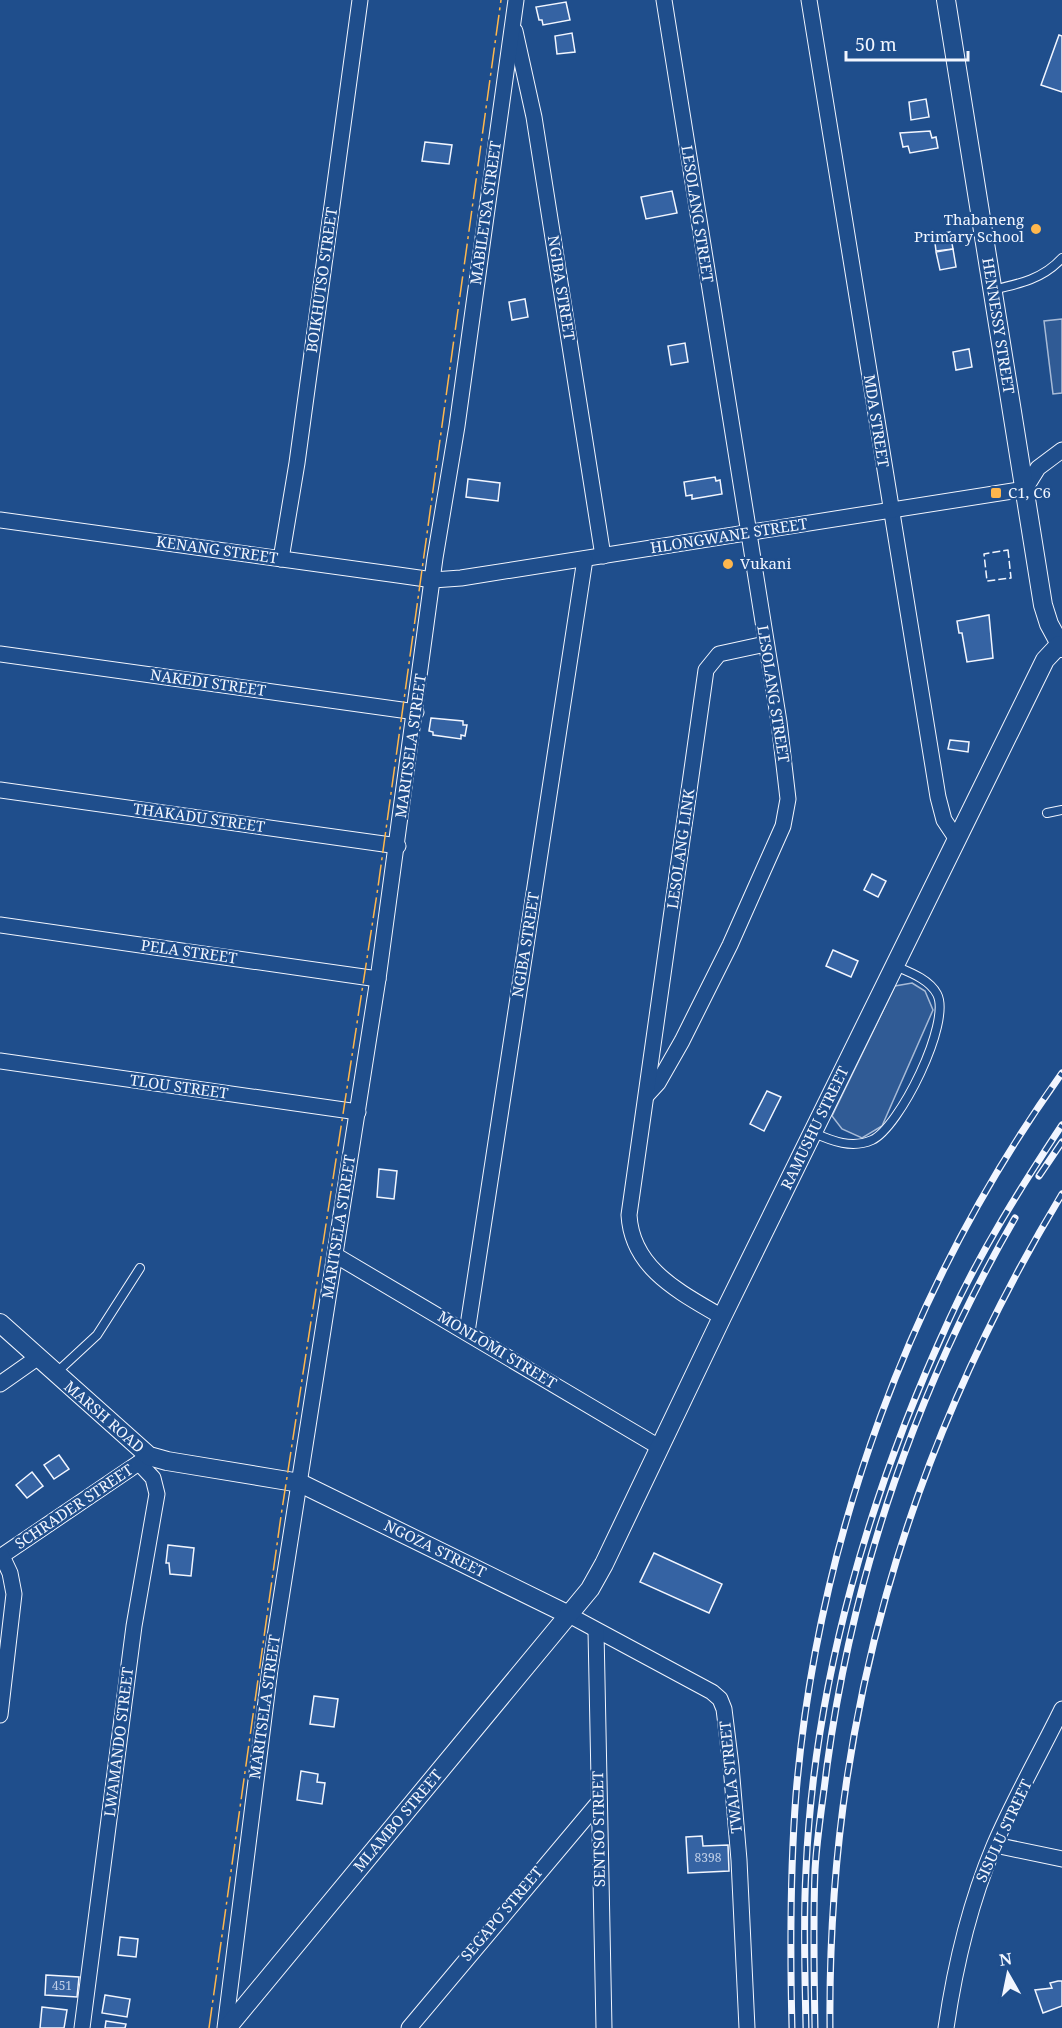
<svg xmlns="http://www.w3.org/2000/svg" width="1062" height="2028" font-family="'Noto Serif',serif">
  <rect width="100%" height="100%" fill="#1f4e8c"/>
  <!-- green -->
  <g fill="#305b95" stroke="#a8bbd7" stroke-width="1.5">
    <polygon points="1062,319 1062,393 1053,394 1044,321"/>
    <polygon points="912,983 925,991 933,1010 882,1126 862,1138 842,1129 832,1116 895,986"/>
  </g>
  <!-- building -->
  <g fill="#3563a3" stroke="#f2f6ff" stroke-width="1.5">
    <polygon points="566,2 570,20 543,25 542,20 539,20 536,7"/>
    <polygon points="572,33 575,52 557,54 555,36"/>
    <polygon points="1059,35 1062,36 1062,92 1041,85"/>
    <polygon points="926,99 929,117 911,120 909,102"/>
    <polygon points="930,131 932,138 936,137 938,148 910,153 908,146 903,147 900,133"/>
    <polygon points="425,142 452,145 449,164 422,161"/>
    <polygon points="672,191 677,213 646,219 641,197"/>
    <polygon points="950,232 953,249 936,251 934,235"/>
    <polygon points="953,249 956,267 940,270 936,252"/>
    <polygon points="525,299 528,317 512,320 509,302"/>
    <polygon points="685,343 688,362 671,365 668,346"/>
    <polygon points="969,349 972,367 956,370 953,352"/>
    <polygon points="715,477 716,481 720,480 722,494 692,499 692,495 686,496 684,482"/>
    <polygon points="468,479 500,483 498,501 466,497"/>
    <polygon points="989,615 993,658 967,662 962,633 959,633 957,621"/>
    <polygon points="431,718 463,721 463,725 467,725 465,736 461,735 461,739 433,735 433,732 429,731"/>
    <polygon points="950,740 969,742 968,752 948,749"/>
    <polygon points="872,874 886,881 878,897 864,890"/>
    <polygon points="833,950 858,961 851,977 826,966"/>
    <polygon points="767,1091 781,1097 764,1131 750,1124"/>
    <polygon points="379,1169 397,1171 394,1199 377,1197"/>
    <polygon points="59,1455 69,1469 54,1479 44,1465"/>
    <polygon points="32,1472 43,1486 27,1498 16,1485"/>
    <polygon points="168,1545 194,1548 191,1576 170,1574 169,1563 166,1563"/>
    <polygon points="654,1553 722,1584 709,1613 640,1582"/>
    <polygon points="314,1696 338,1699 334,1727 310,1724"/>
    <polygon points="301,1771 318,1774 317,1782 325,1783 322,1804 297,1800"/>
    <polygon points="702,1836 703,1846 728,1845 729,1871 688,1873 686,1837"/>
    <polygon points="120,1937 138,1939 136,1957 118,1955"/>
    <polygon points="46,1975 79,1977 77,1997 45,1995"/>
    <polygon points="1058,1981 1062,1981 1062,2006 1043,2013 1035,1990 1052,1988 1050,1983"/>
    <polygon points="105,1995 130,1999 127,2017 102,2013"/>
    <polygon points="42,2007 67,2010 64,2028 40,2028"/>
    <polygon points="106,2021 126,2024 125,2028 105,2028"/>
  </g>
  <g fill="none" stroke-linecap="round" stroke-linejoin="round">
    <!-- service casing -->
    <g stroke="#f2f6ff" stroke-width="10">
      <g id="service">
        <path d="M992,290C1019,284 1043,279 1062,258"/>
        <polyline points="1047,813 1062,810"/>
        <path d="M814,1133C832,1141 852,1149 872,1140C899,1128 952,1022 937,994C929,979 909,972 895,966"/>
        <polyline points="56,1373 97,1335 140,1268"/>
      </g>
    </g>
    <!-- minor casing -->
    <g stroke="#f2f6ff" stroke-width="17">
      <g id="minor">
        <polyline points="809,0 938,797 944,820 956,838"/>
        <polyline points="515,31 534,117 603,556"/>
        <polyline points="0,520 398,575 433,580 461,578 1025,489 1038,468 1062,450"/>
        <polyline points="281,559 297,463 360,0"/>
        <polyline points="0,654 416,712"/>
        <polyline points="0,790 398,846"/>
        <polyline points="0,925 378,979"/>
        <polyline points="0,1061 358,1112"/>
        <polyline points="647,1095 658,1083 682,1041 730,945 783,826 788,799 779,722 664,0"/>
        <polyline points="335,1255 659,1447"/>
        <path d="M722,1317C680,1292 632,1269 629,1215L706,670L719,654L765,644"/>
        <polyline points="467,1332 585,559"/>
        <polyline points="0,1384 37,1358"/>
        <polyline points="0,1557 146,1458"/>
        <polyline points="569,1615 712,1692 720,1699 724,1709 731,1766 739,1860 747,2028"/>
        <polyline points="596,1631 604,2028"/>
        <polyline points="0,1715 14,1594 10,1573 2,1556"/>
        <polyline points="995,1845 1062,1859"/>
        <polyline points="82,2028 134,1626 157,1494 153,1478 139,1463"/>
        <polyline points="225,2028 270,1669 378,979 435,558 457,426 516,0"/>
        <polyline points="409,2028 598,1803"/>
        <path d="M946,2028C955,1966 970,1903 994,1846C1014,1799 1040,1754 1062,1709"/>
      </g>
    </g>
    <!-- tertiary casing -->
    <g stroke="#f2f6ff" stroke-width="20">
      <g id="tertiary">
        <polyline points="946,0 1043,605 1049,624 1062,648"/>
        <polyline points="0,1323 149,1456 167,1461 300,1483 569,1615"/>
        <polyline points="227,2028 590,1589 604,1564 722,1317 1045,660 1059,645"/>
      </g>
    </g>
    <!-- service -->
    <use href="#service" stroke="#1f4e8c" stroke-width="8"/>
    <!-- minor -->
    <use href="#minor" stroke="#1f4e8c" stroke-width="15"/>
    <!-- tertiary -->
    <use href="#tertiary" stroke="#1f4e8c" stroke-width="18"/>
    <!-- rail casing -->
    <g stroke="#f2f6ff" stroke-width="7">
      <g id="rail">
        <polyline points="1039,1176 1062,1142"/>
        <path d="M792,2028C790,1950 790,1872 796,1794C818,1536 911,1284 1062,1073"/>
        <path d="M806,2028C805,1975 803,1922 806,1870C814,1681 870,1491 949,1320C980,1252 1021,1187 1062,1125"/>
        <path d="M815,2028C814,1975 813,1922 815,1870C817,1835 823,1800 827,1766C853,1573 917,1387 1015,1218"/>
        <path d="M830,2028C827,1725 906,1453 1062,1194"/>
      </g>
    </g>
    <!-- rail -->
    <use href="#rail" stroke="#1f4e8c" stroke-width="4.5" stroke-dasharray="14" stroke-linecap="butt"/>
    <!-- fence -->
    <polygon stroke="#f2f6ff" stroke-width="1.5" stroke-dasharray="8 3" stroke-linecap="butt" points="1008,550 1011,578 987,581 984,554"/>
    <!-- power -->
    <polyline stroke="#ffb74d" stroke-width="1.5" stroke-dasharray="21 4.5 3 4.5" stroke-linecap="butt" points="209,2028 281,1516 378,887 501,0"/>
  </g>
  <!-- markers -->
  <g fill="#ffb74d" stroke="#1f4e8c" stroke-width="2">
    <circle cx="1036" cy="229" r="6"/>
    <rect x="990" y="487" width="12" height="12" rx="3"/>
    <circle cx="728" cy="564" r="6"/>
  </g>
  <g text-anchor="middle" stroke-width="4.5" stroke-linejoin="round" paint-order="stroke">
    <!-- number labels -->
    <g font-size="12" fill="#c3d1e8">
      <text x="708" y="1862">8398</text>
      <text x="62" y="1990">451</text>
    </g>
    <!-- street labels -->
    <g font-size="15" fill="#f2f6ff" stroke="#1f4e8c">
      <text transform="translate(486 213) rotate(-82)" y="5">MABILETSA STREET</text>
      <text transform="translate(697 214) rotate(81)" y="5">LESOLANG STREET</text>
      <text transform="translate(322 280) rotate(-82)" y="5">BOIKHUTSO STREET</text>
      <text transform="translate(561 288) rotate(81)" y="5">NGIBA STREET</text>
      <text transform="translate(998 326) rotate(81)" y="5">HENNESSY STREET</text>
      <text transform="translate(876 421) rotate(81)" y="5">MDA STREET</text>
      <text transform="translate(729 536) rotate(-9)" y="5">HLONGWANE STREET</text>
      <text transform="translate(217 550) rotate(8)" y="5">KENANG STREET</text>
      <text transform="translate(208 683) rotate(8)" y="5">NAKEDI STREET</text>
      <text transform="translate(773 694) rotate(81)" y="5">LESOLANG STREET</text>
      <text transform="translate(411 746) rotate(-82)" y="5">MARITSELA STREET</text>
      <text transform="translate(199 818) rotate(8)" y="5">THAKADU STREET</text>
      <text transform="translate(681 849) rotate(-82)" y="5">LESOLANG LINK</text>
      <text transform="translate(526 945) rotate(-81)" y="5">NGIBA STREET</text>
      <text transform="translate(189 952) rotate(8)" y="5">PELA STREET</text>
      <text transform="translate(179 1087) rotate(8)" y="5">TLOU STREET</text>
      <text transform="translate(815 1128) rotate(-64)" y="5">RAMUSHU STREET</text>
      <text transform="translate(339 1227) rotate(-81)" y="5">MARITSELA STREET</text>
      <text transform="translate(497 1350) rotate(31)" y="5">MONLOMI STREET</text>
      <text transform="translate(104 1417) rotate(41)" y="5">MARSH ROAD</text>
      <text transform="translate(74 1507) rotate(-34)" y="5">SCHRADER STREET</text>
      <text transform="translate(435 1549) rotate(26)" y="5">NGOZA STREET</text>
      <text transform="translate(265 1707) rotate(-82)" y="5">MARITSELA STREET</text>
      <text transform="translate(119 1742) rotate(-83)" y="5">LWAMANDO STREET</text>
      <text transform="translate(731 1777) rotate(-96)" y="5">TWALA STREET</text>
      <text transform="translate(398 1821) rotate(-50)" y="5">MLAMBO STREET</text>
      <text transform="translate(599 1829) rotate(-91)" y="5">SENTSO STREET</text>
      <text transform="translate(1004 1831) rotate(-65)" y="5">SISULU STREET</text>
      <text transform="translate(502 1914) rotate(-50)" y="5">SEGAPO STREET</text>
    </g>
    <!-- poi labels -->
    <g font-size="15" fill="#f2f6ff" stroke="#1f4e8c" text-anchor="start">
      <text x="1024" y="225" text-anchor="end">Thabaneng<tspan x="1024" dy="17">Primary School</tspan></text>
      <text x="1008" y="498">C1, C6</text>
      <text x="740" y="569">Vukani</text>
    </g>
  </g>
  <!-- north arrow -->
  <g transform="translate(1008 1974) rotate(351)" stroke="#1f4e8c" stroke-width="4.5" paint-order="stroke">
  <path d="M0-4.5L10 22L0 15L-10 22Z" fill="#f2f6ff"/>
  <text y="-9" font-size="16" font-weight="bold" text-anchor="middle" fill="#f2f6ff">N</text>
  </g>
  <!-- scale -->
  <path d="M846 51v9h122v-9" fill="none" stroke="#f2f6ff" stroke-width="3"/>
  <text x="855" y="51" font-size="18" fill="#f2f6ff" stroke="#1f4e8c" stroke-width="4.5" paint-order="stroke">50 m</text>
</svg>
